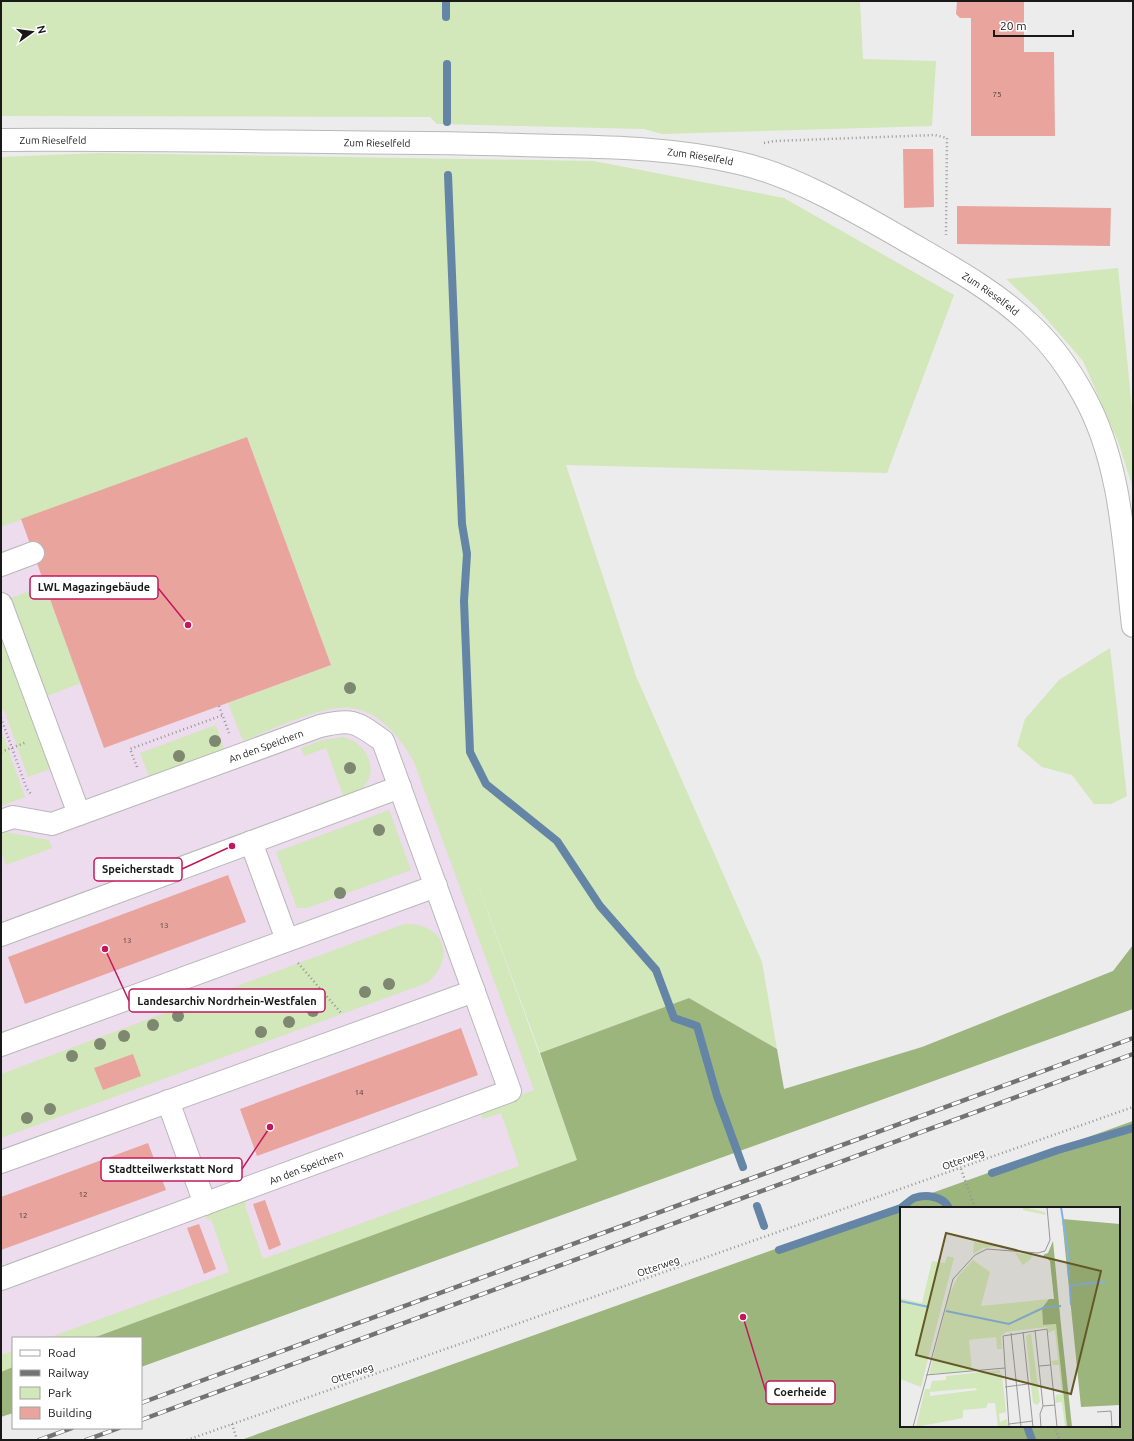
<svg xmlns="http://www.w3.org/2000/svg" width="1134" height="1441" font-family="Ubuntu,sans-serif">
  <rect width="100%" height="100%" fill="#ececed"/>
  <!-- industrial -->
  <polygon fill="#ecdcee" points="1,164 214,165 582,1172 129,1338 13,1338 13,1381 1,1385"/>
  <!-- green -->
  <g fill="#d2e7ba">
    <polygon points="1,1 860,1 863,59 936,61 932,126 662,134 644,129 437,124 430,117 1,116"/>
    <path d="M98,153L594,161L784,198L954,295L887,473L566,465L636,676L762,962L777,1049L689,998L540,1053L462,842L578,1160L93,1338H48L229,1272L211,1219L207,1220L204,1212L244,1197L246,1205L245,1206L263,1259L519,1166L501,1113L483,1119L479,1110L534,1090L414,762C401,739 380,711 351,708C324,704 269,731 243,741L228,703L331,665L247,437L1,527V157Z"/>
    <polygon points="1118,268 1133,419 1133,489 1119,444 1083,361 1037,308 1006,279"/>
    <polygon points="45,585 81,683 47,696 11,598"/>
    <polygon points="1,637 50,769 28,777 4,710 1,711"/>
    <polygon points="1110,648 1127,796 1111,804 1094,804 1072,775 1042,767 1017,746 1025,719 1059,680"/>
    <polygon points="216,725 224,749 149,776 140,753"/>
    <polygon points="1,730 25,797 1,806"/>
    <path d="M343,737C368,742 382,774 359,791C349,799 331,802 319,807L317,804L343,795L326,748L304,756L301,748L323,740Z"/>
    <polygon points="389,810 411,870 307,908 297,908 276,852"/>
    <polygon points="5,832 49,840 52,848 6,865 1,850 1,834"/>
    <path d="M404,924C444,922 457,958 427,983L1,1138V1074Z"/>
    <polygon points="13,1351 13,1367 1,1372 1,1355"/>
  </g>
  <!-- forest -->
  <g fill="#9bb57c" fill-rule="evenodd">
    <polygon points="1133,945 1133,1009 141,1367 141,1338 93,1338 577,1160 540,1053 689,998 777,1049 784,1089 922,1047 1113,971"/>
    <path d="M1133,1121V1440H241ZM901,1208H1119V1426H901Z"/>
    <polygon points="13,1367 13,1413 1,1417 1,1372"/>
  </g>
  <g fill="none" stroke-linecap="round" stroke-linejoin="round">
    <!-- stream -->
    <g stroke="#6485a5" stroke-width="8">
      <polyline points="446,1 446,17"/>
      <polyline points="447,64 447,122"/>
      <polyline points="448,175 462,524 467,554 464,601 470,752 486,784 557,841 600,906 656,970 674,1018 697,1026 717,1096 743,1167"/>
      <polyline points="992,1173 1058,1150 1133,1128"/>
      <polyline points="757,1206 764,1226"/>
      <path d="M779,1250L901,1208C905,1205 910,1200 914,1198C926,1194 943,1196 949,1208"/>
      <polyline points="1027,1426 1032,1440"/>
    </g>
  </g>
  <!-- building -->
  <g fill="#e9a49d">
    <polygon points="957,1 1024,1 1024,52 1054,52 1055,136 971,136 971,18 960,18 956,14"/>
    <polygon points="903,149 933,149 934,207 904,208"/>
    <polygon points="957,206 1111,208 1110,246 957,244"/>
    <polygon points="247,437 331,665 104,748 21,519"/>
    <polygon points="228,875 246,922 25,1004 8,957"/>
    <polygon points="461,1028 478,1075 257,1156 240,1109"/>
    <polygon points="133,1054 141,1076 103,1090 94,1068"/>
    <polygon points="148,1143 166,1190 1,1250 1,1197"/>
    <polygon points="265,1200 281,1245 269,1250 253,1204"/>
    <polygon points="199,1224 216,1269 204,1274 187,1228"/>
  </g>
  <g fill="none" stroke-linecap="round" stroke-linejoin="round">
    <!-- minor casing -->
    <g stroke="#b8b8b9" stroke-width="24">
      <g id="minor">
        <path id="s1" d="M1,140C142,139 283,142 423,143C468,143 513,145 557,146C618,147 679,149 739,163C792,175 851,209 898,236C944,263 994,289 1032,326C1052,345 1070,370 1083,394C1122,463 1124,548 1133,626"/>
        <polyline points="1,565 33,553"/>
        <polyline points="1,604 79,814"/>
        <path id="s2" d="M1,821L13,817L52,824L320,726C354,718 356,722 383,741L510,1091L1,1279"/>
        <polyline points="251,842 287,940"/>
        <polyline points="1,935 400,787"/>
        <polyline points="1,1045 436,886"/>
        <polyline points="168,1101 205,1204"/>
        <polyline points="1,1162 474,991"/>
      </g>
    </g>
    <!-- path -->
    <g stroke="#959596" stroke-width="2.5" stroke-dasharray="1 3" stroke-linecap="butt">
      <polyline points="764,143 774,141 935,135 947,138 946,235"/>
      <polyline points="219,706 229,733"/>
      <polyline points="1,718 27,789 31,794"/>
      <polyline points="1,752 27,742"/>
      <polyline points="137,767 130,749 223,715"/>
      <polyline points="298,963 342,1014"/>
      <polyline points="961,1169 975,1208"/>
      <polyline points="232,1424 237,1440"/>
      <polyline points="1054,1426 1060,1440"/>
      <polyline points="187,1440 1133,1107"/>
    </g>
    <!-- minor -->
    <use href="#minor" stroke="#fff" stroke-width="22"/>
    <!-- rail casing -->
    <g stroke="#737374" stroke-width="4.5">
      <g id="rail">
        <polyline points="141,1403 1133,1038"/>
        <polyline points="141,1420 1133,1054"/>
        <polyline points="39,1440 72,1428"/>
        <polyline points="86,1440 119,1428"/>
      </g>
    </g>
    <!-- rail -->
    <use href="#rail" stroke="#fff" stroke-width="3" stroke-dasharray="9" stroke-linecap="butt"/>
  </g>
  <!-- trees -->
  <g fill="#7e8770">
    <circle cx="350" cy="688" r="6"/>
    <circle cx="215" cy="741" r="6"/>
    <circle cx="179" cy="756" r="6"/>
    <circle cx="350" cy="768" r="6"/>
    <circle cx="379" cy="830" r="6"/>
    <circle cx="340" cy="893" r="6"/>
    <circle cx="389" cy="984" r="6"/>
    <circle cx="365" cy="992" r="6"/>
    <circle cx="313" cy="1011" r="6"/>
    <circle cx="178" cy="1016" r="6"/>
    <circle cx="289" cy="1022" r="6"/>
    <circle cx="153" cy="1025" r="6"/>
    <circle cx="261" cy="1032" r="6"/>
    <circle cx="124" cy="1036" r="6"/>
    <circle cx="100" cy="1044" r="6"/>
    <circle cx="72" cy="1056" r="6"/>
    <circle cx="50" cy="1109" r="6"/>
    <circle cx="27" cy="1118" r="6"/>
  </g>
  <g text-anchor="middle" stroke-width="3" stroke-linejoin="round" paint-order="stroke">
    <!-- number labels -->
    <g font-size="8" fill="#4d3c3b">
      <text x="997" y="97">75</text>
      <text x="164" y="928">13</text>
      <text x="127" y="943">13</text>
      <text x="359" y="1095">14</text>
      <text x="83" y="1197">12</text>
      <text x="23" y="1218">12</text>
    </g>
    <!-- street labels -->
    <g font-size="10" fill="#19191a" stroke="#fff">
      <text dy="4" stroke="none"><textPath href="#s1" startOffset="52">Zum Rieselfeld</textPath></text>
      <text dy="4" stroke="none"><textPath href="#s1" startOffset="376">Zum Rieselfeld</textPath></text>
      <text dy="4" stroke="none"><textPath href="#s1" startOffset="700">Zum Rieselfeld</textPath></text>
      <text dy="4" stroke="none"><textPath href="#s1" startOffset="1024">Zum Rieselfeld</textPath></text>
      <text dy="4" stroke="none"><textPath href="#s2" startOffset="280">An den Speichern</textPath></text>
      <text transform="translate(963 1159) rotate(-20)" y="4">Otterweg</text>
      <text transform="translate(306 1167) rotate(-21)" y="4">An den Speichern</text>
      <text transform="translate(658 1266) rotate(-19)" y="4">Otterweg</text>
      <text transform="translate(352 1373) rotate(-19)" y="4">Otterweg</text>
    </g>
  </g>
  <!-- overview -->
  <g transform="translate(900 1207)">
    <rect width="220" height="220" fill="#ececed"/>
    <path d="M123,0L145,5L146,8L123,3ZM74,35L103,39L83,41L73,47ZM115,46L132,48L131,52L123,58ZM47,49L54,51L21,180L0,172V91L22,96L32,54L45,56ZM73,53L90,65L81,99L149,92L142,101L143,118L156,117L167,220H165L162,195L155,196L156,188L162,187L159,158H153L151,154L158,153L155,123L148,126L147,120L106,125L101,129L102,142H97L96,130L69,133L72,164L29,167L49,88L58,69ZM131,126L140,195L137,198L133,196L126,129ZM100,163V166L92,167H102L106,205L99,207L100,215L107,212L108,220H98L95,196H88L86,201L63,203V211L16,220L25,182H30L32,174L46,173V169ZM76,181L77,183L30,189V185Z" fill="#d2e7ba" fill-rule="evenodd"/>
    <path d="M162,12L220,17V198L181,200ZM153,34L161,118L172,220H167L156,117L143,118L142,101L149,92H154L150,54L143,48L148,46Z" fill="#9bb57c"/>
    <path fill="none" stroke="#84b3e1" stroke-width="2" d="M161,0L168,44L169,73M0,94L29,100M171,98L170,78L206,75M46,104L109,117L145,100L161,99"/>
    <path fill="none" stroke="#989899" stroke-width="1" d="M135,123L143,199L140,207L141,220M123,125L133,220M111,126L121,220M139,159L151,158M26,168L105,161M105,180L128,177M143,199L155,198M197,205L211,204L212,220M109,217L133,214M13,220L53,72L75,48L87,42L138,46L145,44L150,33L147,0M109,220L103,129L147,122L157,220"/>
    <path fill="#645825" fill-opacity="0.15" stroke="#645825" stroke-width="2" d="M46,26L201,64L171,187L16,148Z"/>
    <rect width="220" height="220" fill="none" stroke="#19191a" stroke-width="2"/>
  </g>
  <!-- callouts -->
  <path fill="none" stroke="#c2185b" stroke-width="1.5" d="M188 625L158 588M232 846L182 869M105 949L129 1001M270 1127L242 1169M743 1317L766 1392"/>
  <g fill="#c2185b" stroke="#fff" stroke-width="1.5">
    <circle cx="188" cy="625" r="4"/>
    <circle cx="232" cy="846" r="4"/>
    <circle cx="105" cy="949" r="4"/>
    <circle cx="270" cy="1127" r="4"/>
    <circle cx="743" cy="1317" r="4"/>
  </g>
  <g fill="#fff" stroke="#c2185b" stroke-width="1.5">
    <rect x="30" y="576" width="128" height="23" rx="4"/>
    <rect x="94" y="858" width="88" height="23" rx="4"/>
    <rect x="129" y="989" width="196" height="23" rx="4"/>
    <rect x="101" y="1158" width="141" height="23" rx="4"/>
    <rect x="766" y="1381" width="69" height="23" rx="4"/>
  </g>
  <g font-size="11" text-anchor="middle" font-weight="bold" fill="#19191a">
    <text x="94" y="591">LWL Magazingebäude</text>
    <text x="138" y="873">Speicherstadt</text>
    <text x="227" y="1005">Landesarchiv Nordrhein-Westfalen</text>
    <text x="171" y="1173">Stadtteilwerkstatt Nord</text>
    <text x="800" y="1396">Coerheide</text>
  </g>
  <!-- border -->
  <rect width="1134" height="1441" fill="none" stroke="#19191a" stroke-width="4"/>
  <!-- legend -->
  <rect x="12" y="1337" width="130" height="92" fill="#ffffff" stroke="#a3a3a3"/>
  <rect x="20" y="1350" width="20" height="6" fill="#ffffff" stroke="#a3a3a3"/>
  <text x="48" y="1357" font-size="12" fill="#19191a">Road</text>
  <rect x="20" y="1370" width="20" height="6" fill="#737374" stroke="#a3a3a3"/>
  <text x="48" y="1377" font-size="12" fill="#19191a">Railway</text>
  <rect x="20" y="1387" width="20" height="12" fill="#d2e7ba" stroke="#a3a3a3"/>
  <text x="48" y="1397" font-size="12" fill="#19191a">Park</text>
  <rect x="20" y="1407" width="20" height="12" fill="#e9a49d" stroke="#a3a3a3"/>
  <text x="48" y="1417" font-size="12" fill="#19191a">Building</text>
  <!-- north arrow -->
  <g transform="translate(32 32) rotate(76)" stroke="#ffffff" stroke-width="3" paint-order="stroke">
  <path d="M0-3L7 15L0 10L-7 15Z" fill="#19191a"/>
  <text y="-6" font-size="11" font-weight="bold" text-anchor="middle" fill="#19191a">N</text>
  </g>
  <!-- scale -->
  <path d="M994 30v6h79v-6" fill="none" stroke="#19191a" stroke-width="2"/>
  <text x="1000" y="30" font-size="12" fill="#19191a" stroke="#ffffff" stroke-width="3" paint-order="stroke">20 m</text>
</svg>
